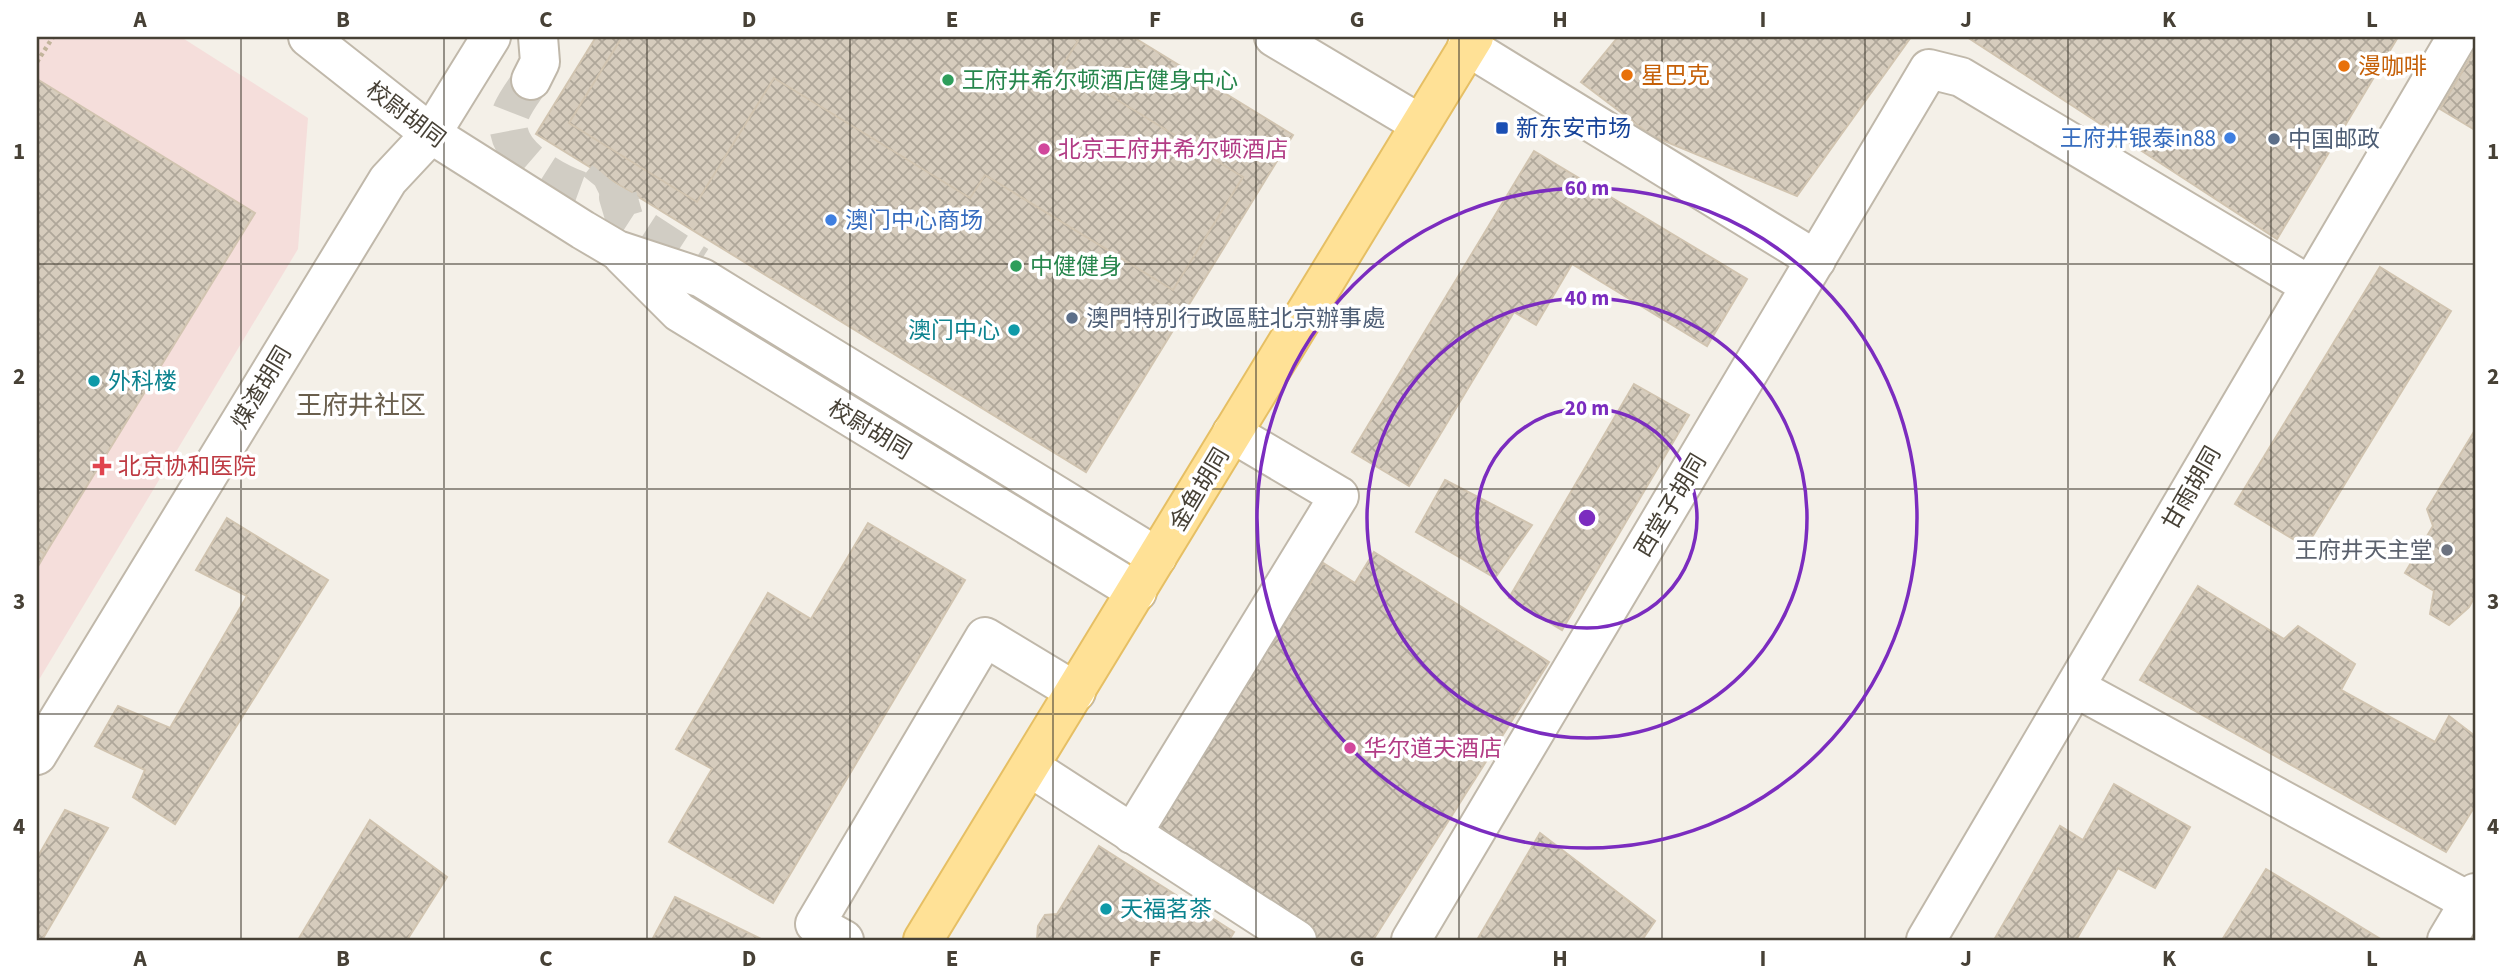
<svg xmlns="http://www.w3.org/2000/svg" width="2512" height="977" font-family="'Source Sans 3','Noto Sans SC',sans-serif">
  <defs>
    <pattern id="building-cross-hatch" width="8" height="8" patternUnits="userSpaceOnUse" patternTransform="scale(1.75)"><rect width="8" height="8" fill="#d6ccbd"/><path d="M0 0l8 8M0 8l8-8" fill="none" stroke="#afa79a"/></pattern>
  </defs>
  <rect width="100%" height="100%" fill="#f4f0e8"/>
  <!-- medical -->
  <polygon fill="#f5dedb" points="37,37 181,37 308,118 298,249 37,683"/>
  <!-- building -->
  <g fill="url(#building-cross-hatch)" stroke="#d1c4b0" stroke-width="2">
    <polygon points="596,37 1133,37 1293,135 1086,472 536,134"/>
    <polygon points="622,37 1071,37 1078,41 1062,66 1243,177 1173,290 985,175 970,198 774,78 697,202 569,123"/>
    <polygon points="1618,37 1911,37 1797,196 1652,136 1581,82"/>
    <polygon points="1967,37 2398,37 2277,239"/>
    <polygon points="2475,50 2475,130 2440,109"/>
    <polygon points="37,79 255,213 45,554 37,549"/>
    <polygon points="1534,151 1747,279 1707,346 1572,264 1536,325 1514,312 1409,486 1352,452"/>
    <polygon points="2380,267 2451,311 2306,547 2235,504"/>
    <polygon points="1634,384 1689,415 1562,630 1509,598"/>
    <polygon points="2475,430 2475,596 2469,607 2449,625 2430,614 2434,591 2405,573 2433,526 2427,509"/>
    <polygon points="1445,480 1532,525 1495,578 1416,532"/>
    <polygon points="227,518 328,580 175,824 133,797 145,770 95,746 118,706 170,728 247,596 196,570"/>
    <polygon points="868,523 965,580 773,903 669,842 712,769 676,749 768,593 811,619"/>
    <polygon points="37,549 45,554 37,568"/>
    <polygon points="1374,552 1549,662 1373,940 1320,940 1152,835 1323,563 1355,583"/>
    <polygon points="2198,586 2284,639 2298,626 2355,664 2341,690 2435,742 2449,716 2475,736 2475,806 2446,852 2140,680"/>
    <polygon points="2114,784 2190,827 2155,888 2118,868 2076,940 1994,940 2060,826 2083,840"/>
    <polygon points="65,810 108,828 42,940 37,940 37,858"/>
    <polygon points="370,820 447,877 407,940 298,940"/>
    <polygon points="1540,833 1655,921 1642,940 1477,940"/>
    <polygon points="1099,846 1234,932 1229,940 1037,940 1038,926 1045,915 1057,914"/>
    <polygon points="2266,869 2382,940 2222,940"/>
    <polygon points="675,897 763,940 652,940"/>
  </g>
  <g fill="none" stroke-linecap="round" stroke-linejoin="round">
    <!-- minor-tunnel -->
    <g stroke="#d1cdc4" stroke-width="38" stroke-dasharray="38 19" stroke-linecap="butt">
      <path d="M531,80C524,91 512,105 509,119C502,155 560,185 588,193L598,188L607,177"/>
      <polyline points="623,188 618,197 624,217 698,265"/>
    </g>
    <!-- minor casing -->
    <g stroke="#c0b8aa" stroke-width="42">
      <g id="minor">
        <polyline points="308,37 431,134 583,230 617,250 702,278 1157,557"/>
        <polyline points="1274,37 1420,124"/>
        <polyline points="1467,46 1816,260"/>
        <polyline points="531,80 540,62 538,37"/>
        <polyline points="623,256 679,312 1137,592"/>
        <polyline points="2076,688 2470,902"/>
        <polyline points="37,755 388,180 431,134 491,37"/>
        <polyline points="1030,767 1297,940"/>
        <polyline points="1132,834 1339,496 1232,433"/>
        <polyline points="844,940 815,924 985,637 1076,692"/>
        <polyline points="1411,940 1929,69 1961,77 2309,285"/>
        <polyline points="1926,940 2457,37"/>
        <polyline points="2447,940 2475,893"/>
      </g>
    </g>
    <!-- major casing -->
    <g stroke="#e6bf64" stroke-width="42">
      <polyline id="major" points="923,940 1474,37"/>
    </g>
    <!-- path -->
    <polyline stroke="#c2b49b" stroke-width="4.5" stroke-dasharray="3.5 3.5" stroke-linecap="butt" points="37,62 53,37"/>
    <!-- minor -->
    <use href="#minor" stroke="#fff" stroke-width="38"/>
    <!-- major -->
    <use href="#major" stroke="#ffe196" stroke-width="38"/>
  </g>
  <!-- grid -->
  <path fill="none" stroke="#474136" stroke-width="2" stroke-opacity="0.55" d="M241,37V940M444,37V940M647,37V940M850,37V940M1053,37V940M1256,37V940M1459,37V940M1662,37V940M1865,37V940M2068,37V940M2271,37V940M37,264H2475M37,489H2475M37,714H2475"/>
  <!-- distance rings -->
  <g fill="none" stroke="#7b2cbf" stroke-width="3.5">
    <circle cx="1587" cy="518" r="110"/>
    <circle cx="1587" cy="518" r="220"/>
    <circle cx="1587" cy="518" r="330"/>
  </g>
  <!-- markers -->
  <g fill="#e8710a" stroke="#fff" stroke-width="2.5">
    <circle cx="2344" cy="66" r="7"/>
    <circle cx="1627" cy="75" r="7"/>
  </g>
  <g fill="#2e9e5b" stroke="#fff" stroke-width="2.5">
    <circle cx="948" cy="80" r="7"/>
    <circle cx="1016" cy="266" r="7"/>
  </g>
  <rect fill="#1a4fb4" stroke="#fff" stroke-width="2.5" x="1495" y="121" width="14" height="14" rx="3.5"/>
  <g fill="#3f7fe0" stroke="#fff" stroke-width="2.5">
    <circle cx="2230" cy="138" r="7"/>
    <circle cx="831" cy="220" r="7"/>
  </g>
  <g fill="#5c6f8a" stroke="#fff" stroke-width="2.5">
    <circle cx="2274" cy="139" r="7"/>
    <circle cx="1072" cy="318" r="7"/>
  </g>
  <g fill="#d1479c" stroke="#fff" stroke-width="2.5">
    <circle cx="1044" cy="149" r="7"/>
    <circle cx="1350" cy="748" r="7"/>
  </g>
  <g fill="#0f9aa8" stroke="#fff" stroke-width="2.5">
    <circle cx="1014" cy="330" r="7"/>
    <circle cx="94" cy="381" r="7"/>
    <circle cx="1106" cy="909" r="7"/>
  </g>
  <path fill="#e0444e" stroke="#fff" stroke-width="2.5" d="M98.5 455.5h7v7h7v7h-7v7h-7v-7h-7v-7h7z"/>
  <circle fill="#6b7280" stroke="#fff" stroke-width="2.5" cx="2447" cy="550" r="7"/>
  <g text-anchor="middle" stroke-width="7" stroke-linejoin="round" paint-order="stroke">
    <!-- food labels -->
    <g font-size="23" fill="#c56008" stroke="#fff" text-anchor="start">
      <text x="2358" y="74">漫咖啡</text>
      <text x="1641" y="83">星巴克</text>
    </g>
    <!-- leisure labels -->
    <g font-size="23" fill="#27864d" stroke="#fff" text-anchor="start">
      <text x="962" y="88">王府井希尔顿酒店健身中心</text>
      <text x="1030" y="274">中健健身</text>
    </g>
    <!-- street labels -->
    <g font-size="23" fill="#474136" stroke="#fff">
      <text transform="translate(406 114) rotate(37)" y="8">校尉胡同</text>
      <text transform="translate(261 387) rotate(-59)" y="8">煤渣胡同</text>
      <text transform="translate(870 429) rotate(31)" y="8">校尉胡同</text>
      <text transform="translate(2191 488) rotate(-60)" y="8">甘雨胡同</text>
      <text transform="translate(1199 489) rotate(-59)" y="8">金鱼胡同</text>
      <text transform="translate(1670 505) rotate(-59)" y="8">西堂子胡同</text>
    </g>
    <!-- transit labels -->
    <g font-size="23" fill="#164399" stroke="#fff" text-anchor="start">
      <text x="1516" y="136">新东安市场</text>
    </g>
    <!-- shop labels -->
    <g font-size="23" fill="#366cbe" stroke="#fff" text-anchor="end">
      <text x="2216" y="146">王府井银泰in88</text>
      <text x="845" y="228" text-anchor="start">澳门中心商场</text>
    </g>
    <!-- service labels -->
    <g font-size="23" fill="#4e5e75" stroke="#fff" text-anchor="start">
      <text x="2288" y="147">中国邮政</text>
      <text x="1086" y="326">澳門特別行政區駐北京辦事處</text>
    </g>
    <!-- hotel labels -->
    <g font-size="23" fill="#b23c85" stroke="#fff" text-anchor="start">
      <text x="1058" y="157">北京王府井希尔顿酒店</text>
      <text x="1364" y="756">华尔道夫酒店</text>
    </g>
    <!-- culture labels -->
    <g font-size="23" fill="#0d838f" stroke="#fff" text-anchor="start">
      <text x="1000" y="338" text-anchor="end">澳门中心</text>
      <text x="108" y="389">外科楼</text>
      <text x="1120" y="917">天福茗茶</text>
    </g>
    <!-- health labels -->
    <g font-size="23" fill="#be3a42" stroke="#fff" text-anchor="start">
      <text x="118" y="474">北京协和医院</text>
    </g>
    <!-- worship labels -->
    <g font-size="23" fill="#5b616d" stroke="#fff" text-anchor="end">
      <text x="2433" y="558">王府井天主堂</text>
    </g>
    <!-- quarter labels -->
    <g font-size="26" fill="#6a5f4d" stroke="#fff">
      <text x="361" y="414">王府井社区</text>
    </g>
  </g>
  <circle cx="1587" cy="518" r="10" fill="#7b2cbf" stroke="#fff" stroke-width="3.5"/>
  <g font-size="21" text-anchor="middle" font-weight="bold" fill="#7b2cbf" stroke="#fff" stroke-width="7" stroke-linejoin="round" paint-order="stroke">
    <text x="1587" y="195">60 m</text>
    <text x="1587" y="305">40 m</text>
    <text x="1587" y="415">20 m</text>
  </g>
  <!-- border -->
  <rect width="2512" height="977" fill="none" stroke="#ffffff" stroke-width="77"/>
  <rect x="38" y="38" width="2436" height="901" fill="none" stroke="#474136" stroke-width="2.5"/>
  <g font-size="23" text-anchor="middle" font-weight="bold" fill="#474136">
    <text x="140" y="27">A</text>
    <text x="343" y="27">B</text>
    <text x="546" y="27">C</text>
    <text x="749" y="27">D</text>
    <text x="952" y="27">E</text>
    <text x="1155" y="27">F</text>
    <text x="1357" y="27">G</text>
    <text x="1560" y="27">H</text>
    <text x="1763" y="27">I</text>
    <text x="1966" y="27">J</text>
    <text x="2169" y="27">K</text>
    <text x="2372" y="27">L</text>
    <text x="19" y="159">1</text>
    <text x="2493" y="159">1</text>
    <text x="19" y="384">2</text>
    <text x="2493" y="384">2</text>
    <text x="19" y="609">3</text>
    <text x="2493" y="609">3</text>
    <text x="19" y="834">4</text>
    <text x="2493" y="834">4</text>
    <text x="140" y="966">A</text>
    <text x="343" y="966">B</text>
    <text x="546" y="966">C</text>
    <text x="749" y="966">D</text>
    <text x="952" y="966">E</text>
    <text x="1155" y="966">F</text>
    <text x="1357" y="966">G</text>
    <text x="1560" y="966">H</text>
    <text x="1763" y="966">I</text>
    <text x="1966" y="966">J</text>
    <text x="2169" y="966">K</text>
    <text x="2372" y="966">L</text>
  </g>
</svg>
